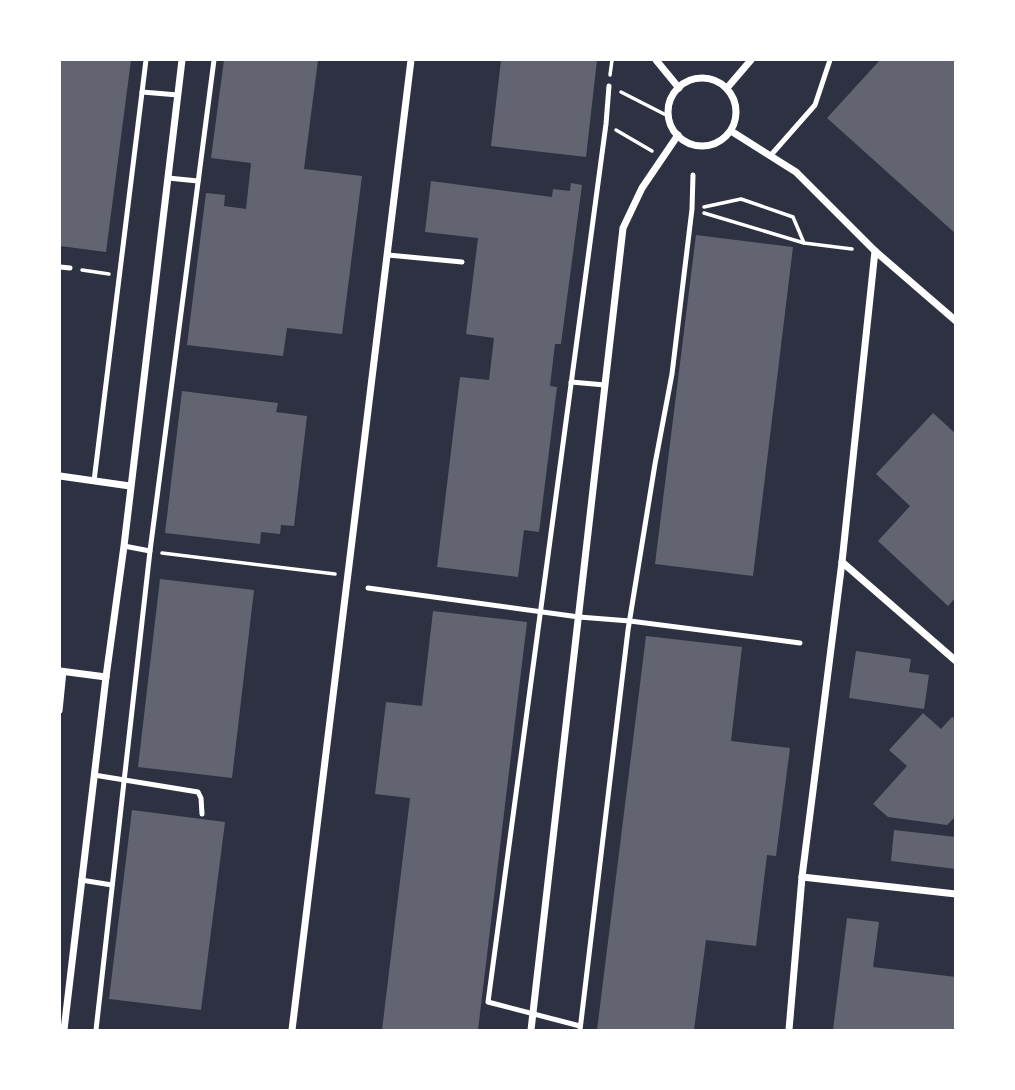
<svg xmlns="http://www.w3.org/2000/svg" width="1015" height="1090" font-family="'Roboto Serif',serif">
  <rect width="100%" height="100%" fill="#2d3142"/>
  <!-- building -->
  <g fill="#626471">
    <polygon points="60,60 131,60 106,252 60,246"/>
    <polygon points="224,60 318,60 304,169 362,176 342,334 287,328 283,356 187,345 206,193 225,195 224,206 246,209 251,163 211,158"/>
    <polygon points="501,60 597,60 586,157 491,146"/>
    <polygon points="880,60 956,60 956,234 827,118"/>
    <polygon points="431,181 552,197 553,189 570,191 571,183 582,185 561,344 555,344 550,386 557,387 539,532 524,530 518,577 437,567 460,377 489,380 494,338 466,334 478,238 425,232"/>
    <polygon points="696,235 793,247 753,576 655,564"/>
    <polygon points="182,391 278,403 276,412 307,416 294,526 281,525 280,534 261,532 260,544 165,533"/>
    <polygon points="933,413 956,434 956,597 948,606 878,541 910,506 876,474"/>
    <polygon points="160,579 254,590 232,778 138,767"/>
    <polygon points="433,611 527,622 478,1030 382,1030 410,798 375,794 386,702 422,706"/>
    <polygon points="646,636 742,647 731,741 790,748 776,856 767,855 756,946 706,940 694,1030 597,1030"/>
    <polygon points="856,651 911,659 909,672 929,675 924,709 849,698"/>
    <polygon points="923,713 941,729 952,717 956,719 956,816 947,825 888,817 873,804 907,766 889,750"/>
    <polygon points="132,810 225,822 201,1010 109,999"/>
    <polygon points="894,830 956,837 956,869 891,861"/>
    <polygon points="847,918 879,922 873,967 956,977 956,1030 833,1030"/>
  </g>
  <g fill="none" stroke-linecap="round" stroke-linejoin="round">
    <!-- path -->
    <g stroke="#fff" stroke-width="3.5">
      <polyline points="610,75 612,60"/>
      <polyline points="621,92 668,116"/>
      <polyline points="616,130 652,151"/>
      <polyline points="704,207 741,199 793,217 804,243"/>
      <polyline points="704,213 804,243 852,249"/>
      <polyline points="82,270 109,274"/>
      <polyline points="162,553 335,574"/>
    </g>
    <!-- service -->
    <g stroke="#fff" stroke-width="5">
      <polyline points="142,92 178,95"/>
      <polyline points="771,155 815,105 830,60"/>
      <polyline points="168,178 198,181"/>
      <polyline points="388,255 462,262"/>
      <polyline points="60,267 70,268"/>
      <polyline points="571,382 605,385"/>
      <polyline points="94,481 146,60"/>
      <polyline points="124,546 150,551"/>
      <polyline points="368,588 579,617 630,621 800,643"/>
      <polyline points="60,711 64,671"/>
      <polyline points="94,775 198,792 201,798 202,814"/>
      <polyline points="81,880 112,885"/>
      <polyline points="580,1026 488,1002 606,124 609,86"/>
      <polyline points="96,1030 150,551 214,60"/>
      <polyline points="580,1030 628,630 655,464 672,374 692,209 693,175"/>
    </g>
    <!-- minor -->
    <g stroke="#fff" stroke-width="7">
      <polyline points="656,60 679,88"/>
      <circle cx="702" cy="112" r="34"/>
      <polyline points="727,88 751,60"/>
      <polyline points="731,131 796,172 875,251 956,321"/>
      <polyline points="60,476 130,486"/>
      <polyline points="842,562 956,661"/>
      <polyline points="60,671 106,677"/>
      <polyline points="802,877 956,894"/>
      <polyline points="64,1030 106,677 124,546 182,60"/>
      <polyline points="292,1030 411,60"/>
      <polyline points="531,1030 623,228 642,188 678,135"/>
      <polyline points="789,1030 802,877 842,562 875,251"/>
    </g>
  </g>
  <!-- border -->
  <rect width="1015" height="1090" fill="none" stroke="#ffffff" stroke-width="122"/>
</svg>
